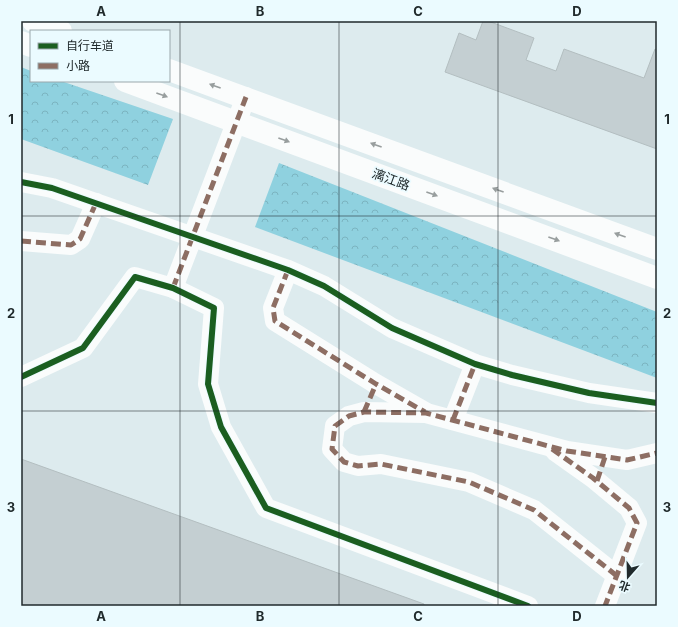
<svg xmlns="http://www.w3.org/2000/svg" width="678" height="627" font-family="Inter,'Noto Sans SC',sans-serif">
  <defs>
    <pattern id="forest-crowns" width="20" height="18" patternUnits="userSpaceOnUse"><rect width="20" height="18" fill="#8fd1df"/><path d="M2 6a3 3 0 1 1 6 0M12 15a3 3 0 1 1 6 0" fill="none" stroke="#7bb4c0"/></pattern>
  </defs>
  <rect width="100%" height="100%" fill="#ddebee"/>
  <!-- forest -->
  <g fill="url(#forest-crowns)">
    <polygon points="21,67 31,71 31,81 61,81 173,119 148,185 21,139"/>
    <polygon points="279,163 657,312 657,378 255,227"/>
  </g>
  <!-- building -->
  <g fill="#c4cfd2" stroke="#b3bec0">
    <polygon points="483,21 488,21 534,38 526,60 556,71 564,49 644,78 655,49 657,50 657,149 445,72 459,33 476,40"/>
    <polygon points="21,459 424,604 424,606 21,606"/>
  </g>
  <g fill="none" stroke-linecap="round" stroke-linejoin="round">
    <!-- street -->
    <g stroke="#fafcfc" stroke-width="20">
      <polyline points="21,182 52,188 288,270 324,286 392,328 475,364 512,375 589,393 657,403"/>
      <polyline points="21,241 71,245 80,239 96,203"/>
      <polyline points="288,270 273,308 275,321 376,384 425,412"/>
      <polyline points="173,288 246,97"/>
      <polyline points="21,377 83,348 135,277 173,288 214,308 208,384 221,427 266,508 528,606"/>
      <polyline points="453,420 475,364"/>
      <polyline points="555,451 593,478 629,508 637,523 605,606"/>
      <polyline points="617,576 534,510 469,482 381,464 358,466 344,462 332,449 335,426 349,416 364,412 426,413 567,451 627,460 657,453"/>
    </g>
    <!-- secondary -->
    <g stroke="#fafcfc" stroke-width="22">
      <polyline points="33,21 61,31"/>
      <polyline points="21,42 31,46"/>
      <polyline points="169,70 657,249"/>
      <polyline points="125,81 657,278"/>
    </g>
    <!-- quiet -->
    <g stroke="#8d6e63" stroke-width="5" stroke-dasharray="10 5" stroke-linecap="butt">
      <polyline points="21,241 71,245 80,239 96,203"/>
      <polyline points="288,270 273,308 275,321 376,384 425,412"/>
      <polyline points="173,288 246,97"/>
      <polyline points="364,412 376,384"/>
      <polyline points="453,420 475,364"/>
      <polyline points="552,449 593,478 629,508 637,523 605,606"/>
      <polyline points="597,481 605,457"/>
      <polyline points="617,576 534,510 469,482 381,464 358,466 344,462 332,449 335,426 349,416 364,412 426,413 567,451 627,460 657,453"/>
    </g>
    <!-- cycleway casing -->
    <g stroke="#ebfbff" stroke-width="8">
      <g id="cycleway">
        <polyline points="21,182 52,188 288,270 324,286 392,328 475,364 512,375 589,393 657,403"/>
        <polyline points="21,377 83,348 135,277 173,288 214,308 208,384 221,427 266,508 528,606"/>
      </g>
    </g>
    <!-- cycleway -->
    <use href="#cycleway" stroke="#1b5e20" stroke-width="6"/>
  </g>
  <!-- one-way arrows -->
  <defs><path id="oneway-solid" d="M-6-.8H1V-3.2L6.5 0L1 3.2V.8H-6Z"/></defs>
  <g fill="#989e9e">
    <use href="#oneway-solid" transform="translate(215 86) rotate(-160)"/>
    <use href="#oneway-solid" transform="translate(162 95) rotate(20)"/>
    <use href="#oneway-solid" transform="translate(284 140) rotate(20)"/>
    <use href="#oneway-solid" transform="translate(376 145) rotate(-160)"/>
    <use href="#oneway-solid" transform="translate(498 190) rotate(-160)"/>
    <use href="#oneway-solid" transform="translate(432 194) rotate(20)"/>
    <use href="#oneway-solid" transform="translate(620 235) rotate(-160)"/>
    <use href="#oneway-solid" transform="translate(554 239) rotate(20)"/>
  </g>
  <!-- grid -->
  <path fill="none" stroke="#202a2c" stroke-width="1" stroke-opacity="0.55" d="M180,21V606M339,21V606M498,21V606M21,216H657M21,411H657"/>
  <g text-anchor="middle" stroke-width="3.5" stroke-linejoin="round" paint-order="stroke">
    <!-- street labels -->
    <g font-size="13" fill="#202a2c" stroke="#ebfbff">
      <text transform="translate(391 179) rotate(20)" y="5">漓江路</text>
    </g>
  </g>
  <!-- border -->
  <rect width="678" height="627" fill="none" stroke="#ebfbff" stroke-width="44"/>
  <!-- legend -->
  <rect x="30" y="30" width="140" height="52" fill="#ebfbff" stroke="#9aa7ab"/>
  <rect x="38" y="43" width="20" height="6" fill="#1b5e20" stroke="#9aa7ab"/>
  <text x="66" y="50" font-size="12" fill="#202a2c">自行车道</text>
  <rect x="38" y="63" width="20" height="6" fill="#8d6e63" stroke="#9aa7ab"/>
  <text x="66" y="70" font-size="12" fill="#202a2c">小路</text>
  <!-- north arrow -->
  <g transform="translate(628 577) rotate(200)" stroke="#ebfbff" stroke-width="3" paint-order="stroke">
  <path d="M0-3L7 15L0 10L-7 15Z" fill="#202a2c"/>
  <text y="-6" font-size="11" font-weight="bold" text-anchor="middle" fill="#202a2c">北</text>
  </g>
  <rect x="22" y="22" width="634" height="583" fill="none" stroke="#202a2c" stroke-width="1.5"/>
  <g font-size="13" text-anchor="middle" font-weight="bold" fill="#202a2c">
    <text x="101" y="16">A</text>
    <text x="260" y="16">B</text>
    <text x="418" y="16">C</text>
    <text x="577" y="16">D</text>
    <text x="11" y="124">1</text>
    <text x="667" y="124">1</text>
    <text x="11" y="318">2</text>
    <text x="667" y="318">2</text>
    <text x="11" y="512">3</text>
    <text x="667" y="512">3</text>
    <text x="101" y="621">A</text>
    <text x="260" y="621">B</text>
    <text x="418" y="621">C</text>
    <text x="577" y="621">D</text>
  </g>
</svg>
